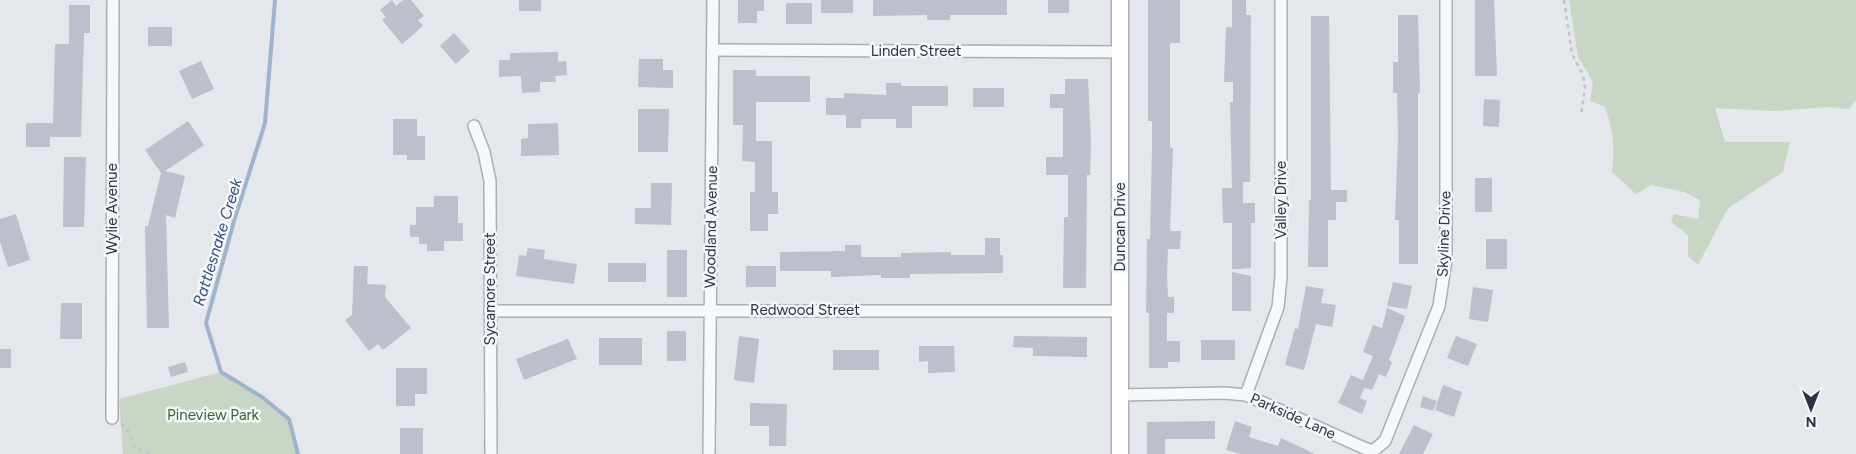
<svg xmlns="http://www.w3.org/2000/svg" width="1856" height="454" font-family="Figtree,sans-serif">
  <rect width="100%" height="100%" fill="#e4e7ec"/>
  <!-- green -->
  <g fill="#c9d6c5">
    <path d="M1569,0H1856V100L1849,109L1829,107L1774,111L1715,108L1725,142H1790L1783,172L1728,208L1698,265L1688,256V235L1671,222L1674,214L1698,219L1700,200L1684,192L1651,185L1636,194L1612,172C1615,148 1613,130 1605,107L1590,101L1593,82L1578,57Z"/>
    <polygon points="221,372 262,397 289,419 298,454 123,454 119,399"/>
  </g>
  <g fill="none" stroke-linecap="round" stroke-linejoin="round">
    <!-- stream -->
    <polyline stroke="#9fb4cc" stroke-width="4" points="275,0 265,123 234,221 206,323 221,372 262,397 289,419 298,454"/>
  </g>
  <!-- building -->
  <g fill="#bbc0ca">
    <polygon points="392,0 396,6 403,0 411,0 424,16 418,20 423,26 402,44 382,20 386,17 380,10"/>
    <rect x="519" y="0" width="22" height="11"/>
    <polygon points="738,0 764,0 764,11 757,11 757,23 738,23"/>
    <rect x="821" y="0" width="32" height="13"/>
    <polygon points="873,0 1007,0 1007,15 950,15 950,20 927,20 927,15 873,16"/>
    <rect x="1048" y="0" width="21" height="13"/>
    <polygon points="1148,0 1180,0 1180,43 1170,43 1170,148 1173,148 1170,231 1181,231 1180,249 1168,249 1167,275 1168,297 1174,297 1174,313 1167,313 1167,341 1180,341 1180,362 1168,362 1168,368 1149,368 1149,313 1146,313 1147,239 1150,239 1152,148 1152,121 1148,121"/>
    <polygon points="1232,0 1246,0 1246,15 1251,15 1250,182 1243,182 1243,203 1255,203 1255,223 1251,223 1251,268 1242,269 1232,269 1232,223 1223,223 1222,188 1232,188 1230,102 1233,102 1233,82 1224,82 1226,27 1232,27"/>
    <polygon points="1475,0 1494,0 1497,76 1475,76"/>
    <rect x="786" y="3" width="26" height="21"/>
    <polygon points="69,5 90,5 90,33 84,33 81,137 50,137 50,147 26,147 26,123 53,123 55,44 69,44"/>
    <polygon points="1398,15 1418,15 1420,93 1418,93 1418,264 1399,264 1399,220 1395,220 1398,137 1397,93 1393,93 1393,62 1398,62"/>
    <polygon points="1311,16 1329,16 1331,190 1347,190 1347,202 1336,202 1336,220 1328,220 1328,267 1308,267 1309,200 1311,200"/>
    <rect x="148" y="27" width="24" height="19"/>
    <polygon points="454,33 470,51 456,64 440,46"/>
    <polygon points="558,52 558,62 566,61 567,75 555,76 556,82 540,82 540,92 522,93 521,76 499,77 499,60 510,60 510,53"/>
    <polygon points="639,59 663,59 663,70 673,70 673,88 638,87"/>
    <polygon points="201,61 214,89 192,99 179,71"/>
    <polygon points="733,70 756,70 756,76 810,76 810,102 756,102 756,141 772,141 772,192 778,192 778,214 768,214 768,231 750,231 750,192 755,192 755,162 742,161 743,125 733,125"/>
    <polygon points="1065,79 1088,79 1091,142 1090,175 1087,175 1086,288 1063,288 1064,217 1068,217 1068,175 1046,175 1046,157 1063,157 1063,108 1050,108 1050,94 1065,94"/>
    <polygon points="886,83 901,83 901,86 948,86 948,106 912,106 912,128 896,128 896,119 861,119 861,128 846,128 846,115 826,115 826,98 844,98 844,93 886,95"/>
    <rect x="973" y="88" width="31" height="19"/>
    <polygon points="1484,99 1500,100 1499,127 1483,126"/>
    <polygon points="638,109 669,109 668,152 638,152"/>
    <polygon points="393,119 417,119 417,136 425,136 425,160 407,160 407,155 393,155"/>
    <polygon points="188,121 204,145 165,171 185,176 175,218 166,215 169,328 147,328 145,226 148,226 161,173 145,150"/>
    <polygon points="558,123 559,155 521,156 521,139 528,138 528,124"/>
    <polygon points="64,157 86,157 84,227 63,227"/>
    <rect x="1475" y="178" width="17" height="34"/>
    <polygon points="651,183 672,183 671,225 635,224 635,208 651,208"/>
    <polygon points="434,196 458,196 458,223 463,223 463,241 444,241 444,251 427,251 427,244 419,244 419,237 410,237 410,225 416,225 416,207 434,207"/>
    <polygon points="16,214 30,260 8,267 0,242 0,219"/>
    <polygon points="985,238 1000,238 1000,255 1003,255 1003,273 910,274 910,278 881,278 881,275 831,277 831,271 780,271 780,252 845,251 845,245 861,245 861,257 901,257 901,253 951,252 951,255 985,255"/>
    <rect x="1486" y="239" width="21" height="30"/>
    <polygon points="528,248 545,250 544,259 577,264 574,284 516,276 519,255 526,256"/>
    <rect x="667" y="250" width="20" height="47"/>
    <rect x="608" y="263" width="38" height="19"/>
    <polygon points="354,266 368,266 367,284 386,285 385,297 411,328 383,350 378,344 369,351 345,320 352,315"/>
    <rect x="746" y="266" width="30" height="21"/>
    <polygon points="1232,272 1251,276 1251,311 1232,311"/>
    <polygon points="1393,282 1412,286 1407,309 1387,306"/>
    <polygon points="1306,286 1324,289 1321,303 1336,305 1332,327 1316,324 1304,370 1285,365 1295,328 1298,329"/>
    <polygon points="1473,287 1493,290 1488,322 1469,319"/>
    <polygon points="61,303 82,303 82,339 60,339"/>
    <polygon points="1387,308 1405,316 1404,320 1389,360 1392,362 1386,377 1379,374 1372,390 1364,388 1360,398 1367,401 1362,414 1338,403 1351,375 1363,380 1373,356 1363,352 1373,325 1382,328"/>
    <rect x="667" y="331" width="19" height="30"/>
    <polygon points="739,336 759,339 754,383 734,380"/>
    <polygon points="1014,336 1087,337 1087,357 1033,356 1033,348 1013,347"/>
    <polygon points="1456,336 1477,344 1468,366 1447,358"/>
    <rect x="599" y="338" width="43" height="27"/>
    <polygon points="568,339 577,359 524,380 516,359"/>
    <rect x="1201" y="340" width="34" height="20"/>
    <polygon points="919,346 954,346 955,372 928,373 928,361 919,362"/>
    <rect x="0" y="349" width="11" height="19"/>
    <rect x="833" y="350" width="46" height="20"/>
    <polygon points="185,362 188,372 171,377 168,367"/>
    <polygon points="396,368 427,368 427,394 415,394 415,406 396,406"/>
    <polygon points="1443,385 1462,392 1454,417 1435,410"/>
    <polygon points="1423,396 1437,401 1433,411 1420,407"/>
    <polygon points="750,403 787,404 786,446 769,446 769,426 750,426"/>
    <polygon points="1215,421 1215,439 1165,439 1165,454 1147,454 1147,422"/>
    <polygon points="1235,421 1252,427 1249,437 1278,446 1281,438 1315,454 1241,454 1226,450"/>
    <polygon points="1414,425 1433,434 1423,454 1399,454"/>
    <rect x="400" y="428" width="23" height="26"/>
  </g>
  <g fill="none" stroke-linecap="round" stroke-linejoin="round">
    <!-- street casing -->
    <g stroke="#a9aeb7" stroke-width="14">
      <g id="street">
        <polyline points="713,50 1119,52"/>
        <polyline points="474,126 484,152 490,181 491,454"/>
        <polyline points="490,311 1120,311"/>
        <polyline points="1119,395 1224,393 1246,395 1364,448 1373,451 1385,441 1439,306 1446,260 1446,0"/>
        <polyline points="1246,395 1278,307 1281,277 1281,0"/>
        <polyline points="112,418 113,0"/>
        <polyline points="709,454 713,0"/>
      </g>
    </g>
    <!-- secondary casing -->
    <g stroke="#a9aeb7" stroke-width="19">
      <polyline id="secondary" points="1120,0 1120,454"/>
    </g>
    <!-- path -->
    <g stroke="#c2c5cb" stroke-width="2.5" stroke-dasharray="4 4" stroke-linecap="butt">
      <polyline points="1564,0 1572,54 1583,75 1585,89 1581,114"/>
      <polyline points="121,424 127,428 135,447 150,454"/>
    </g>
    <!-- street -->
    <use href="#street" stroke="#f7f8fa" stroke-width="11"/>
    <!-- secondary -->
    <use href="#secondary" stroke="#fff" stroke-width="16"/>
  </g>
  <g text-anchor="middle" stroke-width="5" stroke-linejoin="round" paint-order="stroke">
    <!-- street labels -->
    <g font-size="15" fill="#2b3445" stroke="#f4f6f9">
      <text x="916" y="56">Linden Street</text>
      <text transform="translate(1281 200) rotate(-90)" y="5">Valley Drive</text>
      <text transform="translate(112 209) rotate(-90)" y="5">Wylie Avenue</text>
      <text transform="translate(711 227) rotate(-89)" y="5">Woodland Avenue</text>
      <text transform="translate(1120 227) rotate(-90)" y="5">Duncan Drive</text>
      <text transform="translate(1444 234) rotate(-88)" y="5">Skyline Drive</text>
      <text transform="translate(490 289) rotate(-90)" y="5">Sycamore Street</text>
      <text x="805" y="315">Redwood Street</text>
      <text transform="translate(1293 416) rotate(24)" y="5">Parkside Lane</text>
    </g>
    <!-- park labels -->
    <g font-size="15" fill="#3f6138" stroke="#f4f6f9">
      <text x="213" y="420">Pineview Park</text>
    </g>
    <!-- water labels -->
    <g font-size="16" font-style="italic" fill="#34527a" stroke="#f4f6f9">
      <text transform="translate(217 242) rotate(-73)" y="6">Rattlesnake Creek</text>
    </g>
  </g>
  <!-- north arrow -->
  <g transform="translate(1811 409) rotate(180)" stroke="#f4f6f9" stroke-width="4" paint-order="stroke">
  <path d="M0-4L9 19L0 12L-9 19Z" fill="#2b3445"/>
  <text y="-8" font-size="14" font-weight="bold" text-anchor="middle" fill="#2b3445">N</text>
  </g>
</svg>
